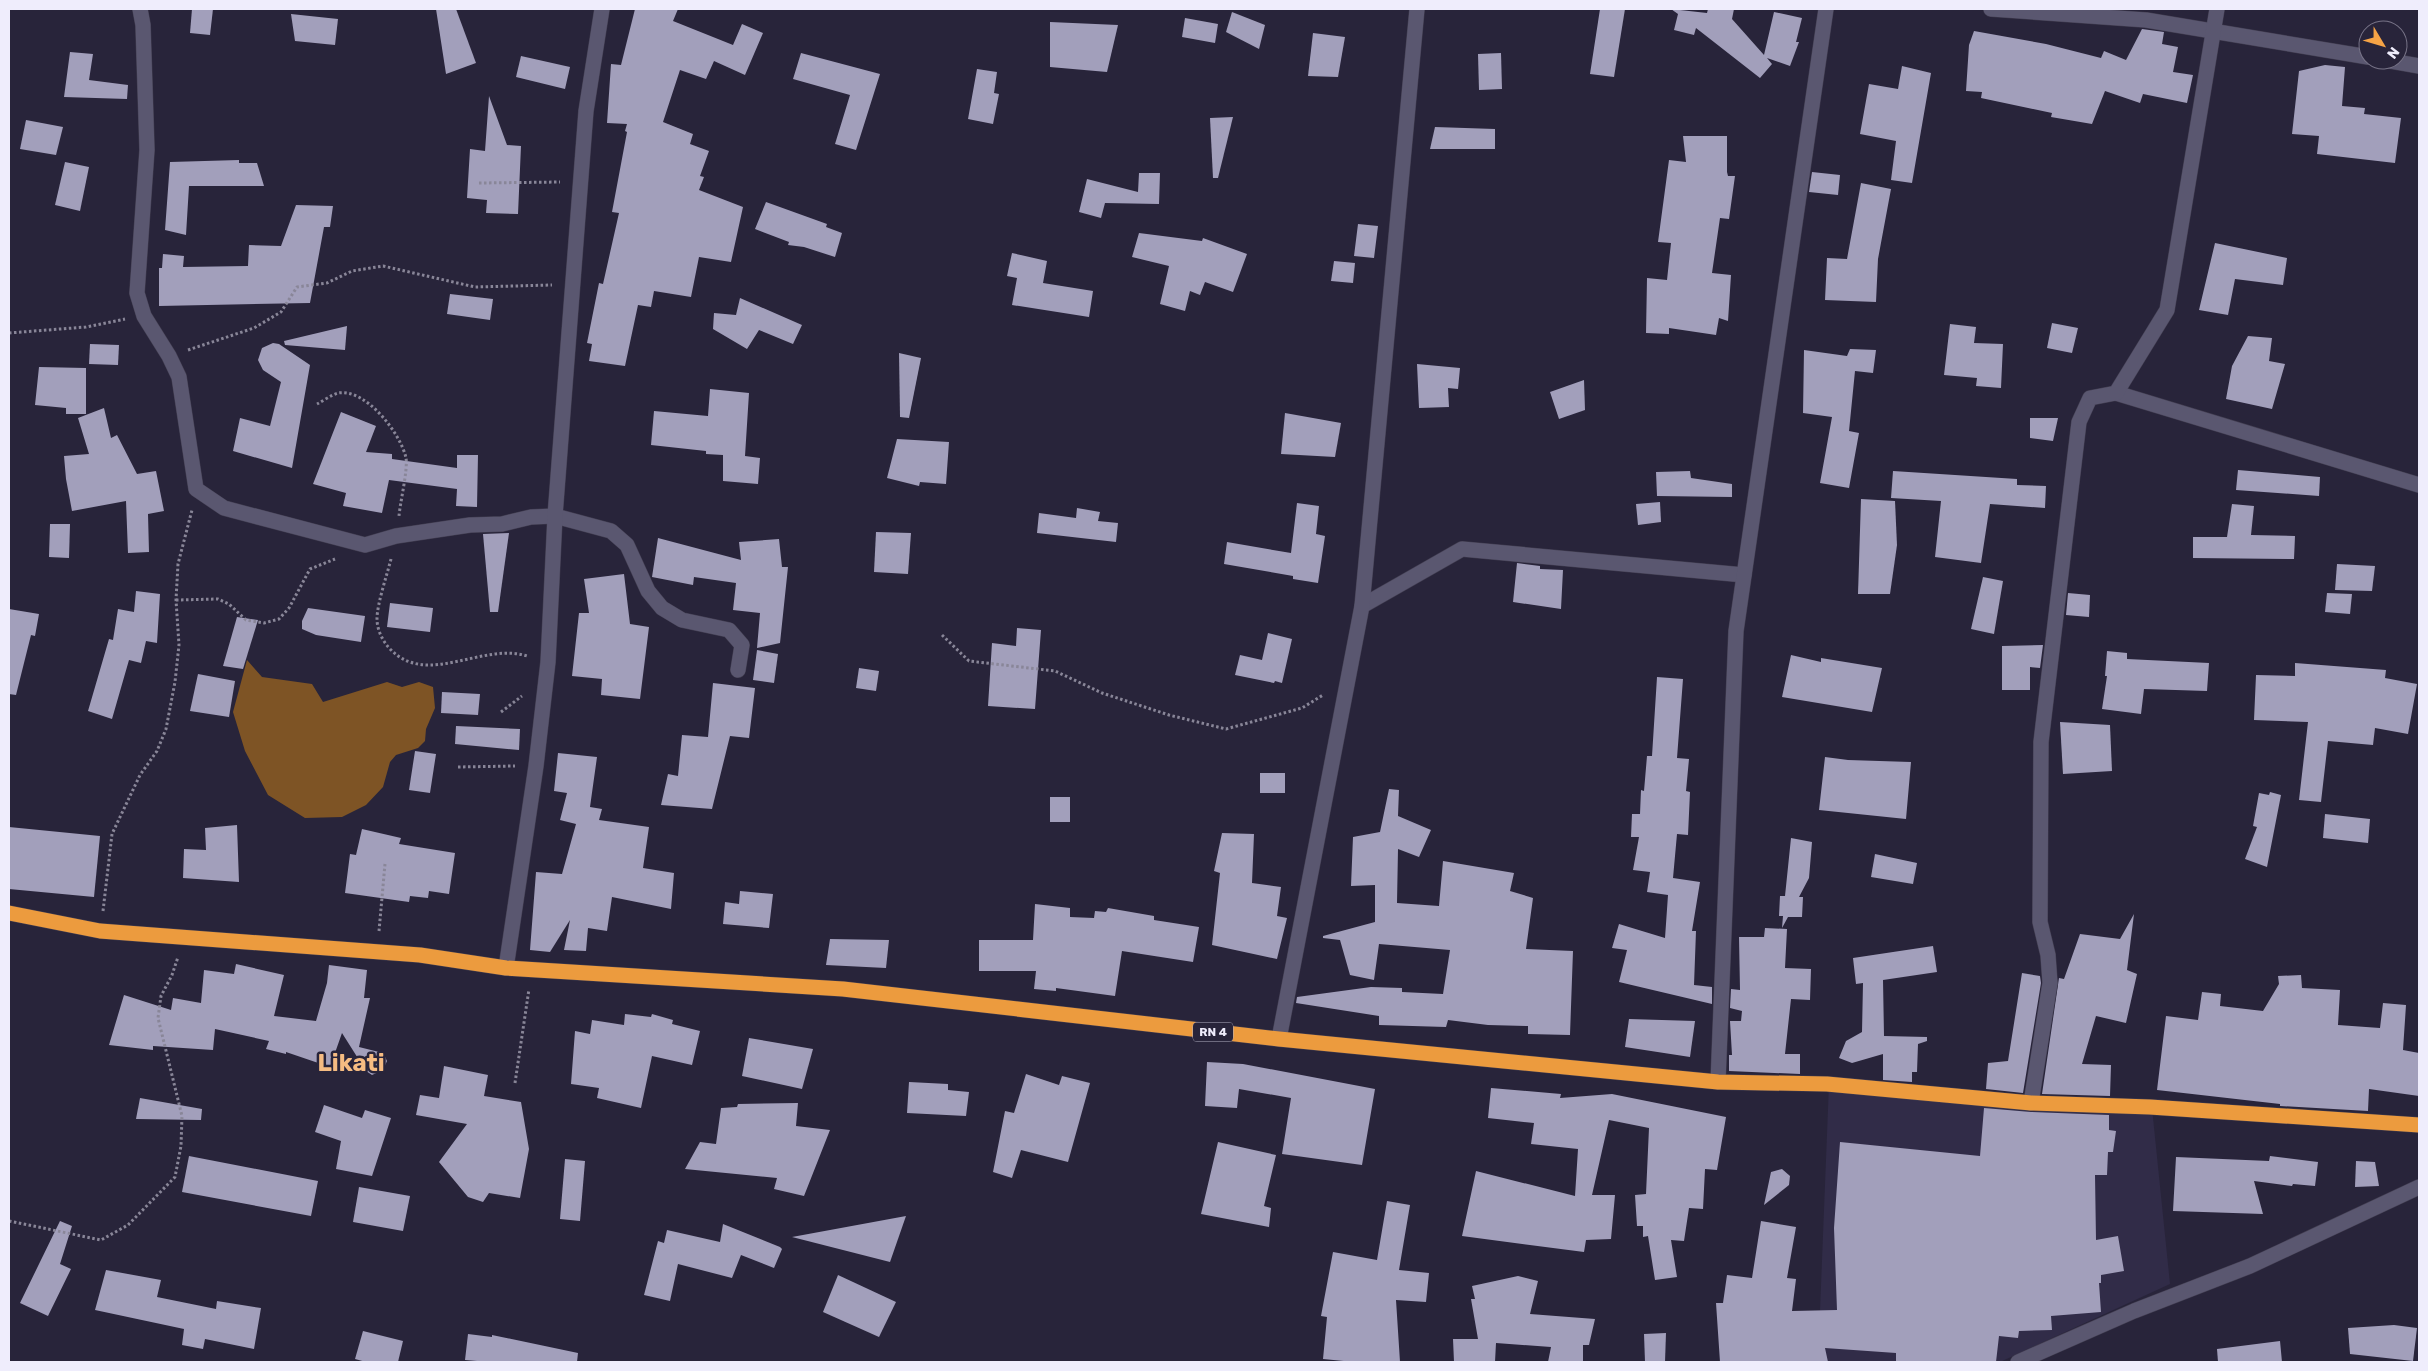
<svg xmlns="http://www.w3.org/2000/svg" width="2428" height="1371" font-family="Rubik,sans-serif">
  <rect width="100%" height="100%" fill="#28243a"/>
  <!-- built -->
  <polygon fill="#312c48" points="1829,1084 2152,1108 2170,1284 2000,1362 1818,1362"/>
  <!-- forest -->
  <polygon fill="#7e5425" points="247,660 262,677 312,684 323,702 387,682 402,687 419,682 433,687 435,708 426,729 425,741 418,748 396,755 390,762 383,787 366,805 342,817 305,818 268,795 245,751 233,712"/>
  <!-- building -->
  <g fill="#a29fbb">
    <polygon points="192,9 213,9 210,35 190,33"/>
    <polygon points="436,9 456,9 476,63 446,74"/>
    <polygon points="635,9 678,9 673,21 733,45 742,24 763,33 745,75 714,61 706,79 680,70 663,122 693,134 690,144 709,151 700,176 704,177 699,190 743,207 731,262 699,257 691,297 654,291 651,307 638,305 625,366 589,361 592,344 587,343 599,283 603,284 619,213 612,212 627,132 625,131 627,124 607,123 611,64 621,65"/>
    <polygon points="1600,9 1625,9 1614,77 1590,74"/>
    <polygon points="1671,9 1707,13 1708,9 1734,9 1732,19 1764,55 1774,12 1802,18 1796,42 1799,42 1790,66 1767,58 1772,64 1760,78 1696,28 1694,35 1674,30 1678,14"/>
    <polygon points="1232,12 1265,25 1259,49 1226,32"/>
    <polygon points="291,14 338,19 335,45 295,41"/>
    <polygon points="1185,18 1218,24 1215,43 1182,37"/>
    <polygon points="1050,22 1118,25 1107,72 1050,67"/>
    <polygon points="2142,29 2164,32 2162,44 2178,47 2173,72 2193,75 2187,103 2143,94 2140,103 2105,91 2092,124 2051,117 2052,113 1981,98 1982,92 1966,91 1969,45 1974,31 2046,44 2101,58 2104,51 2126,60"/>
    <polygon points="1313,33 1345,37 1338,77 1308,76"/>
    <polygon points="70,52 93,54 89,80 128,85 127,99 64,97"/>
    <polygon points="801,53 880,74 856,150 835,144 850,95 793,79"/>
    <polygon points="1501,53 1502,89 1479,90 1478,54"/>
    <polygon points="521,56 570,67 565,89 516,77"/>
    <polygon points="2325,65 2345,67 2342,106 2365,108 2364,114 2401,118 2395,163 2317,154 2319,136 2292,134 2299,71"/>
    <polygon points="1902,66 1931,73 1912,183 1891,180 1896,141 1860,134 1869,84 1898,89"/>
    <polygon points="977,69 997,72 994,93 999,94 993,124 968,119"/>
    <polygon points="489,96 507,145 521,146 518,214 486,213 487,200 467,198 470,149 485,151"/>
    <polygon points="1233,117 1218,178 1213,178 1210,118"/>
    <polygon points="26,120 63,127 56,155 20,149"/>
    <polygon points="1435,127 1495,129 1495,149 1430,149"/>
    <polygon points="1683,136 1727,136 1727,172 1728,176 1735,176 1729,219 1720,218 1712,273 1731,275 1728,321 1719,318 1716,335 1669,328 1669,334 1646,333 1647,278 1667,280 1671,243 1658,242 1669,160 1686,162"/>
    <polygon points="239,160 239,163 257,163 264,186 189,186 186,235 165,230 170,162"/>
    <polygon points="65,162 89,167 80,211 55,205"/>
    <polygon points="1812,172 1840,175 1838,195 1809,192"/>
    <polygon points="1139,173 1160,173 1159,204 1105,203 1101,218 1079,212 1087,179 1138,192"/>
    <polygon points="1861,183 1891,189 1878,259 1876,302 1825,300 1827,258 1847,259"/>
    <polygon points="766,202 827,224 826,227 842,233 835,257 804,247 788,245 789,242 755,229"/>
    <polygon points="296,205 333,206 330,227 324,227 310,303 159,306 159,268 162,268 163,254 184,256 183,267 248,266 249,245 281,246"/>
    <polygon points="1358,224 1378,226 1374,258 1354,256"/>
    <polygon points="1139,233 1202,241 1203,238 1247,254 1233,292 1205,282 1200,295 1190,291 1185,311 1160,304 1169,266 1132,257"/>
    <polygon points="2215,243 2287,258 2283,285 2235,279 2228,315 2199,310"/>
    <polygon points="1012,253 1047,261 1043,283 1093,291 1089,317 1012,305 1017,278 1007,276"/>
    <polygon points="1334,261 1355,263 1353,283 1331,281"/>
    <polygon points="450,294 493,299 490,320 447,314"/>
    <polygon points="740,298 802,325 793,344 759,330 747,349 713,329 714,313 736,315"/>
    <polygon points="2052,323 2078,328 2072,353 2047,348"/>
    <polygon points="1950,324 1976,327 1974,343 2003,344 2001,388 1976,386 1977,378 1944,375"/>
    <polygon points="347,326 345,350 285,345 284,341"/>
    <polygon points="2248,336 2272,338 2269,361 2285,364 2272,409 2226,399 2232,366"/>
    <polygon points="273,343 279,344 310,365 292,468 233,451 240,418 270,426 281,382 263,370 258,360 262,348"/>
    <polygon points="90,344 119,345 118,365 89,364"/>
    <polygon points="1850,349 1876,350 1873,373 1855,371 1849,431 1859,433 1849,488 1820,483 1832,417 1803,413 1804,350 1847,356"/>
    <polygon points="899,353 921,358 909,418 900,417"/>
    <polygon points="1417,364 1460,368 1458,389 1448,388 1449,407 1419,408"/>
    <polygon points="39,367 86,368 86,414 66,414 66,408 35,405"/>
    <polygon points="1584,380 1585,410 1559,419 1550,392"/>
    <polygon points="710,389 749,393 745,456 760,458 758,484 723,481 723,455 706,454 706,451 651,445 654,411 708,416"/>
    <polygon points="104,408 111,438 117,435 137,474 156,471 164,511 148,514 149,552 128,553 126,501 72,511 66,479 64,456 89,454 78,418"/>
    <polygon points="341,412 376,426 366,452 392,454 392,459 457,468 457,455 478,455 477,507 456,506 457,489 389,480 382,513 343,506 346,493 313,484"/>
    <polygon points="1285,413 1341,423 1335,457 1281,454"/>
    <polygon points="2030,418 2058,418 2053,441 2030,438"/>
    <polygon points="897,439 949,442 946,484 920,482 919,486 887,478"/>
    <polygon points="2238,470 2320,477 2319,496 2236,490"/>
    <polygon points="1690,471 1691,478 1732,484 1732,497 1657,496 1656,472"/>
    <polygon points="1893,471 2017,479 2017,485 2046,486 2045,508 1990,504 1981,563 1935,557 1941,501 1891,498"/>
    <polygon points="1861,499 1895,501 1897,545 1890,594 1858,594"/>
    <polygon points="1660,502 1661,522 1638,525 1636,504"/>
    <polygon points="1297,503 1319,506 1316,534 1325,536 1318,583 1293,579 1293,576 1224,564 1227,542 1291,553"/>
    <polygon points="2232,504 2254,506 2251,535 2295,536 2294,559 2193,558 2193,537 2227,537"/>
    <polygon points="1077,508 1100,512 1098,521 1118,523 1116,542 1037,533 1039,513 1076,518"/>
    <polygon points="50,524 70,524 69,558 49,557"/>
    <polygon points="876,532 911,533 908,574 874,572"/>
    <polygon points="509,533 498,612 490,612 483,534"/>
    <polygon points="658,538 741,560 739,542 779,539 782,567 788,567 780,643 757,648 760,613 733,610 736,583 694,577 693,585 652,577"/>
    <polygon points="1517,563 1540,566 1540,569 1563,570 1561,609 1513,602"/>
    <polygon points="2337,564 2375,566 2372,591 2335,590"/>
    <polygon points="624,574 630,624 649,627 640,699 601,695 602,679 572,676 579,613 589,613 584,579"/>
    <polygon points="1983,577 2003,581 1994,634 1971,629"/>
    <polygon points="136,591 160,594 157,643 146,641 141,663 129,660 112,719 88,711 109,639 113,640 118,609 134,612"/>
    <polygon points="2068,593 2090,595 2089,617 2066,615"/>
    <polygon points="2327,593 2352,594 2350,614 2325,612"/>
    <polygon points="390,603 433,608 430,632 387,627"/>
    <polygon points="308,608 365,616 361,642 316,635 302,629 302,621"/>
    <polygon points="9,609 39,614 35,636 31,635 16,695 9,694"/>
    <polygon points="237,617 258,620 243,669 223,666"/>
    <polygon points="1017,628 1041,630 1035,709 988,706 992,643 1016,646"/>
    <polygon points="1268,633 1292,639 1282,683 1275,681 1274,683 1235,675 1240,655 1262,660"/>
    <polygon points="2043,645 2040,668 2030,667 2030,690 2002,690 2002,646"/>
    <polygon points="757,650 778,654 774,683 753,680"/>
    <polygon points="2107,651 2127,653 2127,659 2209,663 2207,691 2144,689 2141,714 2102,709 2107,676 2105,676"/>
    <polygon points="1791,655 1821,662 1821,658 1882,668 1872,712 1782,697"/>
    <polygon points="2295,663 2386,670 2385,678 2417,684 2408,734 2375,728 2373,745 2328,741 2321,802 2299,800 2308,722 2254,720 2256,675 2295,676"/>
    <polygon points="859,668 879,671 876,691 856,688"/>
    <polygon points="198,674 235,681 229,717 190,711"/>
    <polygon points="1657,677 1683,679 1677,758 1689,759 1686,791 1690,792 1688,835 1677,834 1673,878 1700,882 1692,931 1696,931 1694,985 1712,987 1712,1004 1619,982 1627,950 1612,948 1619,924 1665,938 1668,895 1647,892 1650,872 1633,870 1639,837 1631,837 1632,814 1640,814 1641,790 1644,791 1647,756 1652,756"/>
    <polygon points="713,683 755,688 749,738 730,736 712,809 661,805 668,774 678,776 682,735 708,737"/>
    <polygon points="442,692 480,694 478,715 441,713"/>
    <polygon points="2060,722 2110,725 2112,771 2063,774"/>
    <polygon points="456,726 520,729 519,750 455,744"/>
    <polygon points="415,751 436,754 430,793 409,790"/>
    <polygon points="558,753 597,757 590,807 602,809 599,820 649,827 643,868 674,873 671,909 612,897 607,931 588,928 586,951 564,950 570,920 550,952 530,950 536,872 562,874 576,824 560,820 567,793 554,791"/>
    <polygon points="1825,757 1848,760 1911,762 1906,819 1819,810"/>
    <rect x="1260" y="773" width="25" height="20"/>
    <polygon points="1389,789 1399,790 1398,816 1431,830 1419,857 1398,849 1397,903 1439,906 1443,861 1514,873 1510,891 1533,898 1526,949 1573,951 1570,1035 1528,1034 1528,1026 1488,1025 1448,1020 1446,1027 1379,1025 1379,1016 1296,1003 1297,997 1371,987 1402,988 1402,992 1443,994 1450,950 1379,944 1374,980 1350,975 1340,940 1323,938 1323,936 1375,922 1375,885 1351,886 1353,837 1380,832"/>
    <polygon points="2270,792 2281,795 2267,867 2245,859 2257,827 2253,826 2259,793 2269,795"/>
    <rect x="1050" y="797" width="20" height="25"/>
    <polygon points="2325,814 2370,819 2368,843 2323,838"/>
    <polygon points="237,825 239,882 183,878 184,849 206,850 205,828"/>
    <polygon points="9,827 100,836 94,897 9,889"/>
    <polygon points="362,829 401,838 399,844 455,853 449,894 429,891 428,898 410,896 409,902 345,893 350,854 356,855"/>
    <polygon points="1222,833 1254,834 1252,883 1281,887 1277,916 1287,918 1277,959 1212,945 1220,873 1214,871"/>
    <polygon points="1791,838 1812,842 1809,878 1799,897 1803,897 1802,917 1788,917 1782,928 1783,916 1779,916 1780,896 1785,896"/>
    <polygon points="1875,854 1917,863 1913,884 1871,877"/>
    <polygon points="740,891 773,894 769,928 723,924 725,902 739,904"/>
    <polygon points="1035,904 1070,908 1070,917 1094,918 1095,911 1106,912 1108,908 1154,916 1154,920 1199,927 1193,962 1122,951 1115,996 1056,988 1056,991 1034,989 1036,971 979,971 979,940 1033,940"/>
    <polygon points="2134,914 2127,970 2137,974 2126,1023 2096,1016 2082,1064 2111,1065 2110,1096 2042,1094 2059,978 2064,979 2080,934 2120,939"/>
    <polygon points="1765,928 1787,929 1785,968 1811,969 1810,1000 1791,999 1785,1054 1800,1054 1800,1074 1729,1071 1729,1055 1732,1055 1730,1021 1741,1021 1742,1011 1730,1008 1731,989 1740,990 1739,937 1764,937"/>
    <polygon points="830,939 889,940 886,968 826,965"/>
    <polygon points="1933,946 1937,972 1883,980 1884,1036 1927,1037 1927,1041 1918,1044 1917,1072 1912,1072 1912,1082 1883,1080 1883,1054 1852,1063 1839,1058 1846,1041 1862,1032 1863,983 1856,984 1853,958"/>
    <polygon points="236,964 284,975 274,1016 316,1021 327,983 329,965 367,970 364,998 370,998 359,1047 383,1053 387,1061 383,1070 372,1075 366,1071 342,1033 330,1067 286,1052 286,1054 266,1049 269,1041 215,1029 213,1050 153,1046 153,1050 109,1045 124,995 171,1010 173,998 201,1003 204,970 234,974"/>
    <polygon points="2022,973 2040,976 2041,983 2023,1093 1986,1089 1988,1063 2008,1061"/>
    <polygon points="2301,975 2302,988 2340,990 2338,1025 2380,1028 2383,1003 2406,1005 2403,1050 2419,1053 2419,1096 2369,1089 2368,1111 2280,1106 2280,1104 2157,1090 2166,1016 2198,1020 2202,992 2221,994 2220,1006 2263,1011 2279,984 2278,976"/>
    <polygon points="625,1014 651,1017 652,1014 673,1020 672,1024 700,1031 692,1065 652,1056 641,1108 597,1098 599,1088 571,1084 575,1031 590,1034 592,1020 624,1025"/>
    <polygon points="1629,1019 1695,1021 1690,1057 1625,1047"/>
    <polygon points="749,1038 813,1049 802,1089 742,1076"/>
    <polygon points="1207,1062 1243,1064 1375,1089 1362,1165 1282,1154 1291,1098 1239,1089 1237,1108 1205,1106"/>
    <polygon points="444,1066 488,1075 484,1096 521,1102 529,1149 520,1198 489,1193 483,1202 468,1197 439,1162 467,1124 416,1115 420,1095 439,1098"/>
    <polygon points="1026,1074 1059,1085 1062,1076 1090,1083 1068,1162 1021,1150 1012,1178 993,1172 1005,1111 1014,1113"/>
    <polygon points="909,1082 948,1084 948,1090 969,1092 966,1116 907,1113"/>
    <polygon points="1491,1088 1561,1094 1560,1098 1612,1094 1726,1117 1717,1170 1705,1169 1703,1209 1689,1208 1684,1241 1671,1240 1677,1277 1655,1280 1648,1236 1643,1237 1643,1226 1637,1226 1635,1195 1646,1194 1649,1128 1609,1120 1592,1195 1615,1195 1611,1239 1586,1240 1584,1252 1462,1236 1476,1171 1575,1196 1578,1149 1531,1144 1534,1123 1488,1118"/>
    <polygon points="140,1098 202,1109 201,1120 136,1119"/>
    <polygon points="798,1103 796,1126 830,1130 804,1196 774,1189 777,1178 685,1169 700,1142 716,1144 721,1108 737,1107 738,1104"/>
    <polygon points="324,1105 362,1118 365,1110 391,1118 372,1176 336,1169 341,1141 315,1132"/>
    <polygon points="1984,1108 2031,1112 2109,1115 2109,1130 2116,1131 2113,1152 2108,1152 2107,1175 2095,1175 2096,1240 2118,1236 2124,1271 2101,1275 2101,1283 2099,1283 2101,1312 2051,1316 2052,1330 2019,1331 2018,1338 1999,1336 1996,1362 1896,1362 1896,1353 1825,1348 1828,1362 1720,1362 1716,1303 1723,1303 1727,1275 1752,1278 1761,1221 1796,1227 1787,1278 1796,1279 1792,1311 1837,1310 1834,1228 1840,1142 1980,1156"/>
    <polygon points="1218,1142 1276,1155 1264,1206 1271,1208 1269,1227 1201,1214"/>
    <polygon points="189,1156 318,1181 311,1216 182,1192"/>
    <polygon points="2270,1156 2318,1162 2315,1186 2293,1184 2292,1186 2254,1181 2263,1214 2173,1211 2176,1157 2269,1161"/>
    <polygon points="565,1159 585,1161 580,1221 560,1219"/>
    <polygon points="2356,1161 2375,1162 2379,1186 2355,1187"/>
    <polygon points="1782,1169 1790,1176 1789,1185 1764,1205 1771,1172"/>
    <polygon points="359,1187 410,1196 403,1231 353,1222"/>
    <polygon points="1387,1201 1410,1205 1399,1270 1429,1273 1426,1302 1396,1300 1400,1362 1354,1362 1323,1359 1327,1317 1321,1316 1333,1252 1377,1260"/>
    <polygon points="906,1216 890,1262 792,1237"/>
    <polygon points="60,1221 72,1226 60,1264 71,1269 48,1316 20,1303"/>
    <polygon points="723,1224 780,1247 782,1249 774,1268 741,1255 732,1278 678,1264 670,1301 644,1295 658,1241 664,1243 667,1230 720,1242"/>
    <polygon points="106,1270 161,1280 157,1297 216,1309 217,1301 261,1308 254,1349 205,1339 203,1349 182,1345 184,1329 95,1310"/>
    <polygon points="838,1275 896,1302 879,1337 823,1312"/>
    <polygon points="1518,1276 1538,1281 1530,1314 1595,1319 1589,1345 1583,1345 1583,1362 1548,1362 1551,1347 1496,1343 1495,1362 1454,1362 1453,1339 1478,1339 1471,1299 1475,1299 1472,1286"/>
    <polygon points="2394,1325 2417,1328 2413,1361 2350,1354 2348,1328"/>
    <polygon points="363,1331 403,1341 398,1362 366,1362 355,1359"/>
    <polygon points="1666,1333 1665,1362 1645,1362 1644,1334"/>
    <polygon points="468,1334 492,1337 492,1335 578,1353 577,1362 489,1362 465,1360"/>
    <polygon points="2280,1341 2282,1362 2218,1362 2217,1349"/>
  </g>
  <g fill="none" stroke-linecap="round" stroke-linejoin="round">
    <!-- street casing -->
    <g stroke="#423e51" stroke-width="16">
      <g id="street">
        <polyline points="140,9 143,25 147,150 137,293 144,316 169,356 179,377 196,489 224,508 365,545 396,536 470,525 502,524 531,517 555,516 611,531 627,545 648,591 662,608 682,620 729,630 742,645 738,670"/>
        <polyline points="1991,9 2146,20 2368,57"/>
        <polyline points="2385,60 2419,66"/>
        <polyline points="2116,393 2419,485"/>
        <polyline points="1362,606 1462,549 1744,575"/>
        <polyline points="506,968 536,766 548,662 555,516 586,111 602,9"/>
        <polyline points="1279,1039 1362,606 1417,9"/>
        <polyline points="1718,1082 1736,631 1826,9"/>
        <polyline points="2031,1103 2050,983 2048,955 2040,922 2041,742 2079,422 2090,398 2116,393 2167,310 2217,9"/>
        <polyline points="2018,1362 2134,1311 2250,1266 2419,1187"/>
      </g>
    </g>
    <!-- highway casing -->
    <g stroke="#423e51" stroke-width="16">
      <polyline id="highway" points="9,913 100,931 420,955 506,968 843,989 1279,1039 1718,1082 1827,1084 2031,1103 2150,1107 2419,1125"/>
    </g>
    <!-- path -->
    <g stroke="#898698" stroke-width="3" stroke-dasharray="2.5 2.5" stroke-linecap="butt">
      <polyline points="479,183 560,182"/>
      <polyline points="9,333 86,327 125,319"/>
      <polyline points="188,350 254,328 281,312 297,287 327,283 352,271 383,266 475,287 552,285"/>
      <path d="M317,404C323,401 331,395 338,393C366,388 401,434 406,458C408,470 400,503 399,516"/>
      <path d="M391,559C387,575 377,604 377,619C377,630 383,642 391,650C428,687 483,642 527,656"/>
      <polyline points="176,600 218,599 229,604 246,620 264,623 279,619 289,608 310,569 335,559"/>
      <polyline points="942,635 969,661 1055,671 1102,693 1169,715 1226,729 1302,708 1323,695"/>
      <polyline points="501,712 522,696"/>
      <polyline points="458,767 515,766"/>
      <polyline points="103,911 112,834 140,775 157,751 166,729 175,682 179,645 176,600 178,564 192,510"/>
      <polyline points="379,931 385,864"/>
      <polyline points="515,1083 529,989"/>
      <polyline points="9,1221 101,1240 128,1225 175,1177 181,1146 182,1116 158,1018 161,996 172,975 178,957"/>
    </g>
    <!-- street -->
    <use href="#street" stroke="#5a5770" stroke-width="15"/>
    <!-- highway -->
    <use href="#highway" stroke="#ec9b3e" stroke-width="15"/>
  </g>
  <g text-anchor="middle" stroke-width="5" stroke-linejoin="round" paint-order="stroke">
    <!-- shield labels -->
    <rect fill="#28243a" stroke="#b3b1c2" stroke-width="1" x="1193" y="1022.5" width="40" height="19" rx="4"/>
    <g font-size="12" font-weight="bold" fill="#efedfc">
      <text x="1213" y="1036">RN 4</text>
    </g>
    <!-- town labels -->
    <g font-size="24" font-weight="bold" fill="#f6bc82" stroke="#28243a">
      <text x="351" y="1071">Likati</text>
    </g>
  </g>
  <!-- border -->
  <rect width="2428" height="1371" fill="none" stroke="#efedfc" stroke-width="20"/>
  <!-- north arrow -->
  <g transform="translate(2383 45) rotate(128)"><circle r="24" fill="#28243a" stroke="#787488"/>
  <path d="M0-4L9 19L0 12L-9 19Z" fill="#f5a346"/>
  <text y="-8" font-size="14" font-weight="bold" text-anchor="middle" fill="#efedfc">N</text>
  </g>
</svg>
